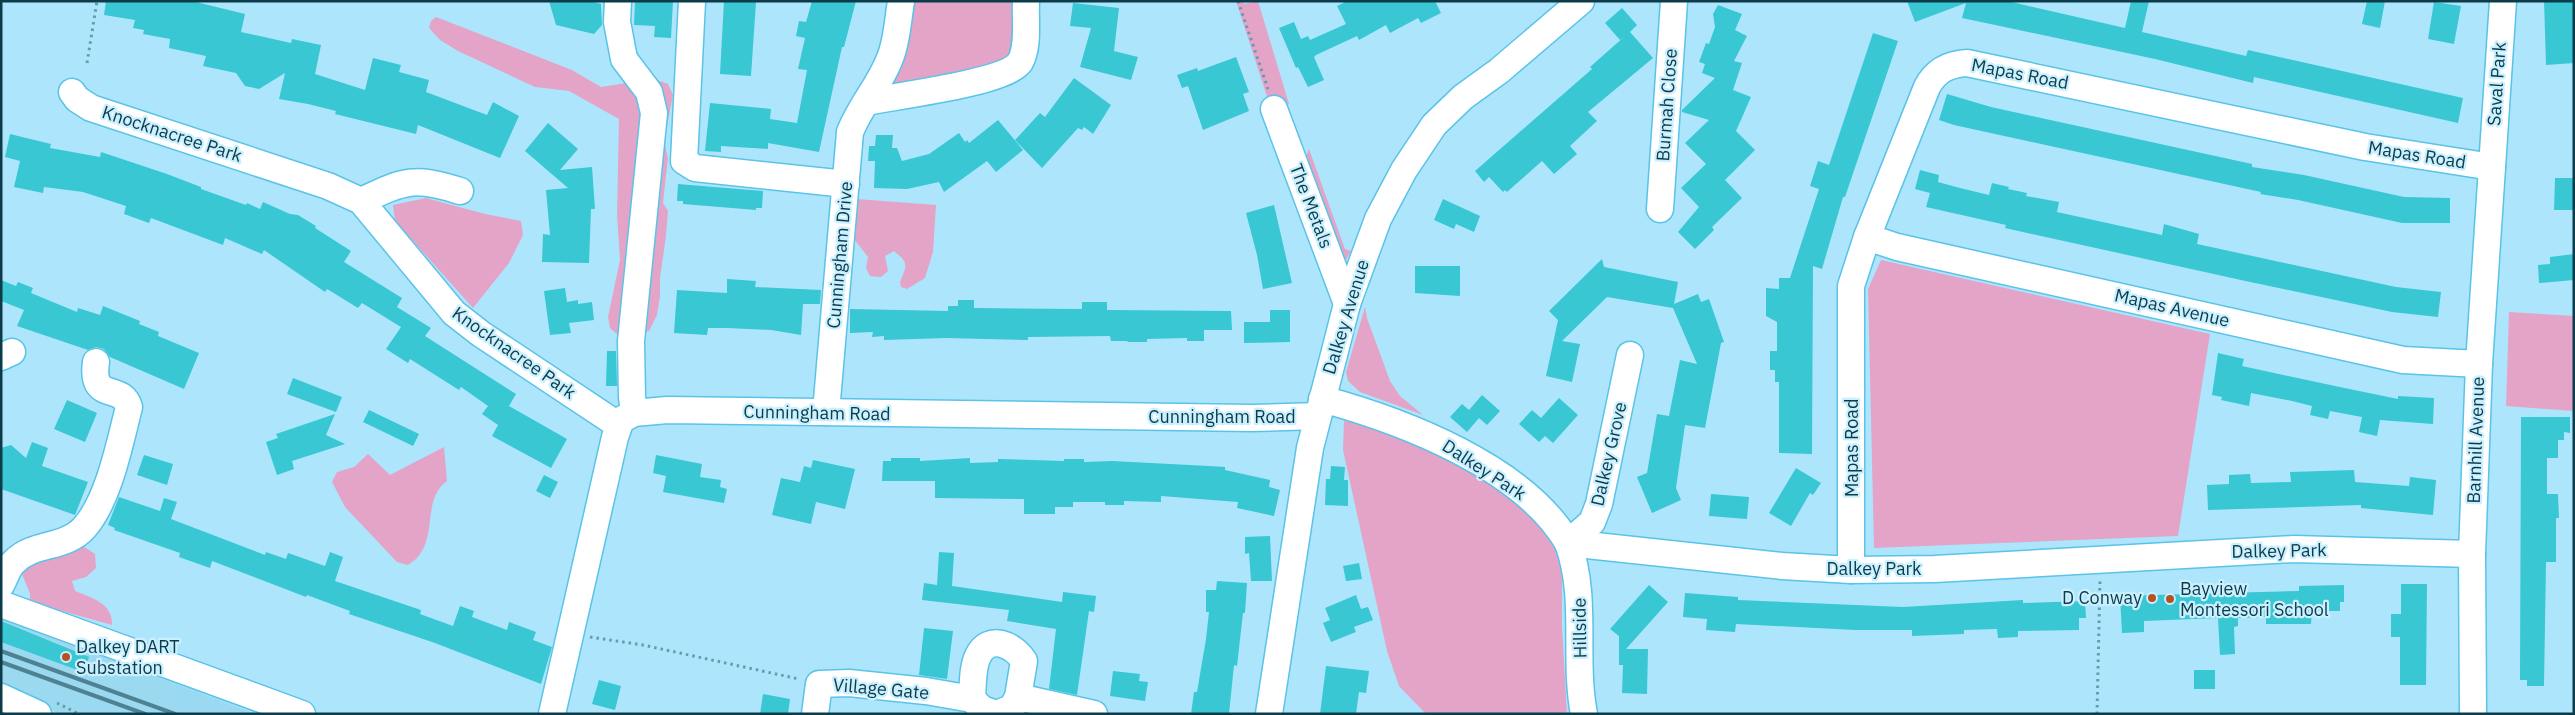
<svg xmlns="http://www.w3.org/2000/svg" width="2575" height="715" font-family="'IBM Plex Sans',sans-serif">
  <rect width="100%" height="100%" fill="#ade6fc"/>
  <!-- built -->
  <polygon fill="#9ad9f0" points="1,619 144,672 256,714 60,714 1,686"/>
  <!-- green -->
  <g fill="#e3a4c8">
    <polygon points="911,1 1020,1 1014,51 999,64 890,90"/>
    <polygon points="1236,1 1243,1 1244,4 1258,1 1289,104 1271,109"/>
    <polygon points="436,17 572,70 601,87 626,83 635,87 657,80 668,84 673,95 664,141 668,158 663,203 668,211 666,236 660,278 660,296 657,315 649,331 619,336 610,328 608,317 620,260 617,215 619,119 569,91 535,87 458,51 440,40 429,28 431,21"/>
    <polygon points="1309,149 1345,249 1351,251 1343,265 1305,159"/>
    <polygon points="426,198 485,214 521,221 523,235 509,263 473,308 395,221 393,205"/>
    <path d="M857,199L936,205L933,252L925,278L907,289L901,287L900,282C907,265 909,263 894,251L885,256L888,271L881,277L870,276L866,268L868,257L854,239Z"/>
    <polygon points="1881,260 2210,334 2178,536 1874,548 1868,289"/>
    <polygon points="1365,307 1367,318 1390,381 1400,396 1423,415 1360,392 1348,381 1346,372"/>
    <polygon points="2509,312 2574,316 2574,411 2506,406"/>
    <polygon points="1344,421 1386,429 1487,479 1534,517 1562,557 1562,626 1567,714 1426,714 1399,686 1387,651 1343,450"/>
    <path d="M444,447L447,481C423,498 436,533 420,554C418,558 412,562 408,565L397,562L345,507L332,482L337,472L354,467L368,454L390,475Z"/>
    <path d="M83,546L95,554L96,568L86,577L72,581L75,591C92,598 113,603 112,625L30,602V594L20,569Z"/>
  </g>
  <!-- building -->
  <g fill="#38c7d3">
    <polygon points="106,1 192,1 245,14 241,32 291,43 292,39 321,45 315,74 365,90 373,58 401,65 399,72 429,80 426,92 487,115 493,102 519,116 500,158 418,125 416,134 335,114 336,111 308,104 279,99 285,73 259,89 245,86 236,73 203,66 206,56 169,48 170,39 143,34 144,30 133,28 135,20 104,15"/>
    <polygon points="549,1 591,1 601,4 602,25 594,34 556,25"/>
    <polygon points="635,1 673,1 671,38 654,37 655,26 634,25"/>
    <polygon points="724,1 756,2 751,76 720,74"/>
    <polygon points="812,1 856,1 844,47 842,47 819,152 768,143 768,149 721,146 721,152 705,151 710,103 771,109 770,119 797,123 807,70 798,69 805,38 796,36 799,21 806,22"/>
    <polygon points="1347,1 1435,1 1441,13 1421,23 1418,18 1390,33 1386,25 1359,40 1357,36 1316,55 1314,57 1324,80 1308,87 1298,67 1296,68 1279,28 1294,22 1301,39 1308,36 1310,40 1346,24 1337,6"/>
    <polygon points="1907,1 2007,1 2125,28 2131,1 2149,1 2142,32 2246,56 2248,50 2463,98 2458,123 2254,77 2253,83 2155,59 1962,18 1966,3 1915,22"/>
    <polygon points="2367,1 2385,1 2380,28 2362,24"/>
    <polygon points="2544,1 2574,1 2574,63 2546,65"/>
    <polygon points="2434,2 2461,6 2454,44 2428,39"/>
    <polygon points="1073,3 1119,8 1114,51 1138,57 1131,80 1080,67 1091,28 1070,26"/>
    <polygon points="1718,5 1742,14 1735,30 1747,36 1734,61 1742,63 1733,90 1751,97 1736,131 1755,150 1725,180 1742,198 1712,227 1714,230 1695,249 1678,232 1699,207 1681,188 1706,164 1685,143 1709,120 1682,112 1682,110 1715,78 1702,73 1705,64 1699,62 1706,43 1709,44 1715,27 1713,14"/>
    <polygon points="1622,8 1637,25 1630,32 1653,58 1588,112 1597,121 1570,146 1577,154 1554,174 1542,161 1507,192 1505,190 1503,192 1489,177 1484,182 1475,171 1592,69 1590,67 1625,36 1620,40 1605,23"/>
    <polygon points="1873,33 1898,41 1845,197 1843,197 1822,269 1813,266 1812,454 1779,453 1779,382 1775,382 1775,370 1770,370 1770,351 1777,351 1777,322 1766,316 1766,288 1779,289 1779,278 1790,278 1819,189 1810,186 1818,161 1829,165"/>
    <polygon points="1236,57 1249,92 1243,94 1249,111 1203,130 1188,86 1182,88 1177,75 1197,68 1198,71"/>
    <polygon points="1074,78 1111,105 1093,134 1084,127 1082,130 1078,128 1042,168 1015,140 1040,113 1045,117"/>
    <polygon points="1947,94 1991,107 2252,164 2252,167 2304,175 2404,197 2450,198 2450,223 2402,223 2298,200 2260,194 2261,192 1954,125 1939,120"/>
    <polygon points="998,120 1023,150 996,172 987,161 944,192 939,182 907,189 874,188 875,161 868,161 869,146 875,146 876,135 893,135 892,148 897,148 902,161 929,154 959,133 965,142 967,140 969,143"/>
    <polygon points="548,123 578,149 560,170 592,167 595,209 591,209 589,263 542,262 543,234 550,235 546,190 568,188 525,151"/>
    <polygon points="10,134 51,144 50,148 100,157 101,152 167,174 201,187 201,189 246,205 247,203 260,209 263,202 290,214 298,215 316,226 315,228 351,251 344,262 402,298 397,307 431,328 425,336 516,394 509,406 567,439 551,468 492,436 498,425 482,414 488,406 461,387 459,390 410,359 408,363 386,349 401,327 362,303 358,308 327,289 325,292 264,250 262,254 225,238 223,245 151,218 149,223 124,214 126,206 83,192 44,187 43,193 14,187 20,161 5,157"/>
    <polygon points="1920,170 1939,175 1938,182 1960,188 1989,195 1992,183 2009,187 2008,189 2027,193 2026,196 2059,202 2057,212 2162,235 2164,224 2199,234 2197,244 2396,287 2441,292 2438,317 2392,312 2241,280 2005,228 2006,225 1926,207 1930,193 1915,189"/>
    <polygon points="2555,178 2574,178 2574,210 2554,210"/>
    <polygon points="678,184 763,191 762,208 756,208 756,210 683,204 683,201 677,201"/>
    <polygon points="1443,199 1480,216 1474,232 1456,224 1454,229 1434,220"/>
    <polygon points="1274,205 1292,283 1263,289 1257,255 1246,213"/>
    <polygon points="2574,254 2574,280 2539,283 2538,265 2550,264 2550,257"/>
    <polygon points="1602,259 1604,267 1678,282 1674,304 1698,294 1701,302 1709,299 1724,342 1721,343 1705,428 1685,425 1676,488 1681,500 1652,513 1637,477 1647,473 1657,414 1669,416 1680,360 1697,364 1673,308 1607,297 1562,341 1580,344 1572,382 1546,376 1558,320 1549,311"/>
    <polygon points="1415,266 1460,266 1460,296 1415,293"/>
    <polygon points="727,279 756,281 755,287 821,290 820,304 803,304 801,335 771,330 727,328 708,328 707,335 674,333 677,290 727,293"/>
    <polygon points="1,280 16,286 18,282 33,288 31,293 77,312 78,308 100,315 103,306 140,321 139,324 159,332 158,336 199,353 184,389 110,357 104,349 96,347 88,350 17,326 24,310 1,301"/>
    <polygon points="565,288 567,302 578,300 578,304 592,302 594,320 569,323 571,333 550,335 544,291"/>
    <polygon points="958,300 974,300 974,308 1082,309 1082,302 1107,302 1107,310 1231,311 1232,330 1204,330 1204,341 1187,341 1187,338 1147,339 1147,342 1128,342 1127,341 1111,341 1110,336 1028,337 1028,340 946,338 884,340 884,336 872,337 873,332 850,333 850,309 948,311 948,306 958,306"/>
    <polygon points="1270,310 1290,310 1290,342 1244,343 1244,322 1270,322"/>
    <polygon points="607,351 616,351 617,386 606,386"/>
    <polygon points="2218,353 2244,359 2242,366 2335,386 2398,399 2398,396 2434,398 2433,424 2380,420 2377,436 2359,432 2362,417 2330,411 2328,419 2310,415 2312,406 2292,401 2251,393 2249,406 2221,400 2222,397 2212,395"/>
    <polygon points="293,378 342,397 336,412 287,394"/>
    <polygon points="1482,395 1500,411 1487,425 1479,418 1467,432 1450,417 1462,404 1469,410"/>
    <polygon points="1559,398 1578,415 1553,443 1545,436 1539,442 1519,424 1532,410 1541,418"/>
    <polygon points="67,400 97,413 85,442 54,429"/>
    <polygon points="369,410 419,434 413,446 363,422"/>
    <polygon points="335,414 326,435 345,444 292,461 294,469 277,475 266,442 278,438 276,434"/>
    <polygon points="2521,417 2570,417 2570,433 2564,432 2564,440 2558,440 2558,458 2547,458 2547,494 2558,494 2559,518 2556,518 2556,562 2546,562 2544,686 2527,686 2527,680 2520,680"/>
    <polygon points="32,442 48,448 42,466 88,482 75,515 1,489 1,448 11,445 26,458"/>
    <polygon points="144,455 173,464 167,485 137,475"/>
    <polygon points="656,455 702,464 700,477 721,480 720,487 727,489 724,503 663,492 666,476 653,473"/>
    <polygon points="891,458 920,458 920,461 970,458 970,463 998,462 998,459 1064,461 1064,459 1084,459 1084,462 1112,461 1209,466 1225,467 1225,470 1270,480 1269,487 1280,490 1274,516 1237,508 1238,502 1161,496 1161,502 1124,501 1124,505 1105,505 1105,502 1073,502 1073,507 1055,507 1055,514 1024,514 1024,499 935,498 935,481 882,481 883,461 891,461"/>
    <polygon points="813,460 855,469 845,509 816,502 811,524 772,515 781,478 800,482 804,466 811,468"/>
    <polygon points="1331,466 1345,467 1344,480 1348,480 1348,506 1325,505 1326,479 1330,479"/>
    <polygon points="1796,468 1821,483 1813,495 1810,493 1791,526 1769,513"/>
    <polygon points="2354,470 2355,482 2409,486 2410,477 2436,480 2433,515 2361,508 2361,505 2208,510 2207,485 2229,484 2229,475 2250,474 2251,483 2291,482 2290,472"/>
    <polygon points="544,475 558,482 550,498 536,491"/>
    <polygon points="1711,494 1749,497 1747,519 1709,516"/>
    <polygon points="119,497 160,511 164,498 177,502 171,519 265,555 266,552 286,559 288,553 325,566 330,552 343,557 335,581 421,610 420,614 453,626 460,606 474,611 472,617 507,630 509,622 536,632 533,640 552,647 541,684 435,643 349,614 350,611 307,595 306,597 212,561 210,568 179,557 180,553 114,530 115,528 108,525"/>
    <polygon points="1270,536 1272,581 1251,581 1249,553 1245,554 1245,537"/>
    <polygon points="939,552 954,553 952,586 1062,602 1063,592 1096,596 1094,612 1089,611 1077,695 1049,689 1056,629 1007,621 1009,610 922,600 924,583 937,585"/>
    <polygon points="1359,563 1362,579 1346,581 1343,566"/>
    <polygon points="1217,581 1247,583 1245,613 1243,613 1237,666 1234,665 1229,714 1191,714 1194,692 1197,692 1206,639 1209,612 1206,612 1206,590 1216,590"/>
    <polygon points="2401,584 2427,584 2426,685 2400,685 2400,637 2391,637 2391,614 2401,614"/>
    <polygon points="1649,585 1668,602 1626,649 1648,649 1647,694 1622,693 1623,665 1619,665 1619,636 1610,629"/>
    <polygon points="2344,585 2344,602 2340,602 2340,611 2312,611 2311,624 2266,624 2266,617 2238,618 2238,626 2234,627 2235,654 2220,655 2218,618 2144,621 2144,632 2122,633 2120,596 2299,591 2299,586"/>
    <polygon points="1685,593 1738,597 1738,600 1903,607 2023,600 2023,603 2085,601 2086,618 2079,618 2079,630 2018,631 2018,637 1998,638 1997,629 1964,630 1964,634 1912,636 1912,630 1855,630 1736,624 1735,632 1706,630 1707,619 1683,617"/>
    <polygon points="1356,595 1361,609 1368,607 1373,620 1354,627 1356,632 1331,642 1323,623 1330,620 1325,608"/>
    <polygon points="1,621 89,657 83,672 1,642"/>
    <polygon points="924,628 953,631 947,679 919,675"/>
    <polygon points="1326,666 1369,671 1366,693 1359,692 1356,714 1320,714"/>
    <rect x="2194" y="670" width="21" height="19"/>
    <polygon points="1113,671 1140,674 1139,681 1148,682 1145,701 1110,696"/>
    <polygon points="599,680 621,686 615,710 592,704"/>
    <polygon points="763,694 790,699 788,714 760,714"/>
  </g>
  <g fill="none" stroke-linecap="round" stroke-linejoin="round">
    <!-- minor casing -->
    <g stroke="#5ac3e7" stroke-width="29">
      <g id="minor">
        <polyline points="618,1 617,22 624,59 649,92 654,113 631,341 632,397 634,413"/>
        <polyline points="692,1 684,161 695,168 846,184"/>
        <polyline points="72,92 77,99 91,108 328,186 361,201 454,313 481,334 618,425"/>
        <path d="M866,102C895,96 1006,83 1020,62C1029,47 1025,19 1026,1"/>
        <polyline points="1274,109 1347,304"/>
        <path d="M361,201C404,181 413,176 460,191"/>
        <polyline points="1660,209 1674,1"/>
        <polyline points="1867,237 1897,247 2403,360 2479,364"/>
        <polyline points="1,357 12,352"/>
        <path d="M1322,399C1403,421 1524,467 1568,543L1782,566L1851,570L1935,569L2294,549L2472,554"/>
        <path d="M826,412L850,132C860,106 880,85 890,58C897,41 898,19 901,1"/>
        <path d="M1851,570V286L1867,237L1927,87C1936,70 1949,64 1967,63L2365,147L2492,167"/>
        <path d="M1,585C5,578 8,567 14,562C33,542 65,549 84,528C109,500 120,442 129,407C122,382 90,404 96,362"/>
        <polyline points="1,604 302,714"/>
        <polyline points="1,697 38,714"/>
        <polyline points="1018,697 1094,714"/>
        <path d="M972,699C973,687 972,668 978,656C989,633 1014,645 1024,661L1018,697L1012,708L996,714"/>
        <polyline points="552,714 615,437 621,420 634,413 667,410 1252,418 1318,416"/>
        <polyline points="815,714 819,684 849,683 926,691 972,699 982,709 996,714"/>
        <polyline points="1269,714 1310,448 1347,304 1378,219 1404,170 1434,125 1463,97 1499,71 1581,1"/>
        <path d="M1584,714C1573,657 1588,598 1568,543L1592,522L1599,504L1630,355"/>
        <polyline points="2473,714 2472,554 2479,364 2503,1"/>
      </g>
    </g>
    <!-- path -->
    <g stroke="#669bae" stroke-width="3" stroke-dasharray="2.5 4" stroke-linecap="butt">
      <polyline points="1238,1 1268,89"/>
      <polyline points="87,63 97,1"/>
      <polyline points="590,637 643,645 799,679"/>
      <polyline points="57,703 79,714"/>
      <polyline points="2097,714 2100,580"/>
    </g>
    <!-- minor -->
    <use href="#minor" stroke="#fff" stroke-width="26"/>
    <!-- rail -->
    <g stroke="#4e8192" stroke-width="4">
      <polyline points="1,651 175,714"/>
      <polyline points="1,662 145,714"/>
    </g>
  </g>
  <!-- markers -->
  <g fill="#b65121" stroke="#caf0ff" stroke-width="2">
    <circle cx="2152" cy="598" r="5"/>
    <circle cx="2170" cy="599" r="5"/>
    <circle cx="66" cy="657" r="5"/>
  </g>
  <g text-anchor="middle" stroke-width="4.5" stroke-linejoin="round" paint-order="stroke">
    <!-- street labels -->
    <g font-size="18" fill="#0c3b49" stroke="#caf0ff">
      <text transform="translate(2020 74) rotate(11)" y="6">Mapas Road</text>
      <text transform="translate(2497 84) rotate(-86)" y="6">Saval Park</text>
      <text transform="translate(1667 105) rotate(-86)" y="6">Burmah Close</text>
      <text transform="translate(172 134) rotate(18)" y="6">Knocknacree Park</text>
      <text transform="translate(2417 155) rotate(9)" y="6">Mapas Road</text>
      <text transform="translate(1311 206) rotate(69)" y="6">The Metals</text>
      <text transform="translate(840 255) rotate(-85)" y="6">Cunningham Drive</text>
      <text transform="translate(2172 308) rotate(13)" y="6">Mapas Avenue</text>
      <text transform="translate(1346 317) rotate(-73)" y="6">Dalkey Avenue</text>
      <text transform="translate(514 353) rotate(35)" y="6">Knocknacree Park</text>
      <text transform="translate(817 413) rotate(1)" y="6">Cunningham Road</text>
      <text x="1222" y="423">Cunningham Road</text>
      <text transform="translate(2476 440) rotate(-88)" y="6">Barnhill Avenue</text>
      <text transform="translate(1852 448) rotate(-90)" y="6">Mapas Road</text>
      <text transform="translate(1609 454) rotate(-77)" y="6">Dalkey Grove</text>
      <text transform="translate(1484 470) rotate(33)" y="6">Dalkey Park</text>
      <text transform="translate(2279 551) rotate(-1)" y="6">Dalkey Park</text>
      <text x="1874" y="575">Dalkey Park</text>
      <text transform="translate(1580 628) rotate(-91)" y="6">Hillside</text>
      <text transform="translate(881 689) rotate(5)" y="6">Village Gate</text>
    </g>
    <!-- poi labels -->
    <g font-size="18" fill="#0c3b49" stroke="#caf0ff" text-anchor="start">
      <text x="2180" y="595">Bayview<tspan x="2180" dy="21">Montessori School</tspan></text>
      <text x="2142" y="604" text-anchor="end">D Conway</text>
      <text x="76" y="653">Dalkey DART<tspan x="76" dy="21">Substation</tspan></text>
    </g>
  </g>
  <!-- border -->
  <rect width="2575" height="715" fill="none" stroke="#0c3b49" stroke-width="5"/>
</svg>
